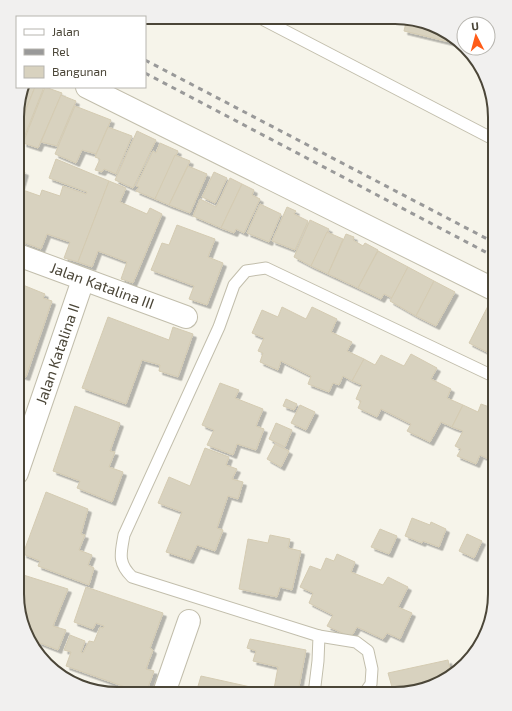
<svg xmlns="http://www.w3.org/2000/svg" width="512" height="711" font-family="'Exo 2',sans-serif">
  <defs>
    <filter id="shadow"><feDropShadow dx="3.5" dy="3.5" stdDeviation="0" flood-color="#0004"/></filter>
  </defs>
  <rect width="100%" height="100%" fill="#f6f4ea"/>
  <!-- building -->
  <g fill="#d8d2bf" stroke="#d4cbb2" filter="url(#shadow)">
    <polygon points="407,18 456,37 462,45 404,31"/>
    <polygon points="24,87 35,87 18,129 18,104"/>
    <polygon points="35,87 44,87 25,135 18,132 18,129"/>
    <polygon points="45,87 62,93 38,148 23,143"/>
    <polygon points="61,95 76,101 57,146 41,142"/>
    <polygon points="75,106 111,120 96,154 82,150 76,163 55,154"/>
    <polygon points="108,127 132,136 116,174 104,169 102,172 95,170 100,159 95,157"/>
    <polygon points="137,131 156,140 133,188 115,180"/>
    <polygon points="160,143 178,151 155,199 136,191 139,187 136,186 153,151 156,153"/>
    <polygon points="175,155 190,161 169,205 155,199"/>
    <polygon points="56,159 109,181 78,262 64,258 70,242 47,234 41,249 23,242 23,241 18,239 18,169 25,172 20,189 40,196 42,190 60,196 63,186 86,194 87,192 49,178"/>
    <polygon points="188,166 207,174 190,213 169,205"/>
    <polygon points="214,172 227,178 215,203 202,197"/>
    <polygon points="230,178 242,184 221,228 193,216 200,199 216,207"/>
    <polygon points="109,181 126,188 120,202 147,214 150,208 162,214 133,283 121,279 127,262 98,251 92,267 78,262"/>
    <polygon points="242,184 254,190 252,195 260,199 244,233 236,229 234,233 221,228"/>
    <polygon points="260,204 281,214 269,242 247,233"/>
    <polygon points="287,207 296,211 294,214 308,221 295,250 272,241"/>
    <polygon points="310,220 329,229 311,266 294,257"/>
    <polygon points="177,225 215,239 208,257 223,263 207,305 189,299 194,286 151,270 162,243 169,245"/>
    <polygon points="327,232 343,239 328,274 311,266"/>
    <polygon points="346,234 354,237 353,240 363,246 365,243 378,250 358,288 328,274"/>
    <polygon points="378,251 408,267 392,298 384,294 381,299 358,288"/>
    <polygon points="408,267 434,281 416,316 390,301"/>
    <polygon points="434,281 455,292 436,326 416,316"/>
    <polygon points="18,283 45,294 43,298 52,301 26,377 17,374"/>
    <polygon points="488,306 495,309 495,356 469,343"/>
    <polygon points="282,307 306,319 312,307 337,319 331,332 352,342 347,351 364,359 352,381 343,376 339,385 333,383 329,392 308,384 311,376 281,361 278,370 260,362 263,353 258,351 264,338 252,333 262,310 278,317"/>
    <polygon points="108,317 169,340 173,327 193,334 178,377 159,371 160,365 142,360 126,404 82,388"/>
    <polygon points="411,354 437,368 431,379 451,389 447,398 463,405 452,427 441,422 430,442 407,431 411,424 381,409 377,417 358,408 361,401 356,399 362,385 352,381 364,359 375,365 381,355 404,366"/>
    <polygon points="220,383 239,390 235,398 263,409 256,426 264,429 256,450 237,444 233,455 207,445 214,430 202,425"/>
    <polygon points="286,399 297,404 294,410 283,406"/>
    <polygon points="481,404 495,409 495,462 480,455 476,464 457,456 461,449 455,446 463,431 452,427 463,405 478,412"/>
    <polygon points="300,405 315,412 306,430 291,423"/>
    <polygon points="75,406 120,423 110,451 115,452 109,467 123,472 112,502 77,488 80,481 53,471"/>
    <polygon points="276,423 292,430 285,447 269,439"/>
    <polygon points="275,444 289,451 281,467 267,459"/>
    <polygon points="205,448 229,457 226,465 237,469 232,479 243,482 238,499 228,496 217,528 223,530 215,551 197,545 190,560 166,552 182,512 158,503 169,477 190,486"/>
    <polygon points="46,492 88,509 81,534 85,535 79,550 92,555 88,565 94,568 89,585 38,566 40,561 23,554"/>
    <polygon points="412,518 430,525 431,522 446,529 439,547 423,541 422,543 405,536"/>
    <polygon points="380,529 397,536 389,554 371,547"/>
    <polygon points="467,534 482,541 474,558 459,551"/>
    <polygon points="270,535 290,539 288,548 301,551 292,590 280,587 277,597 239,589 248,539 268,543"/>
    <polygon points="337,554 355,562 351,572 383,585 388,577 408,587 398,607 412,613 400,639 387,633 383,639 357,627 351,637 327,626 333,615 309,603 313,593 300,587 310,566 321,570 326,558 334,561"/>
    <polygon points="17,573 68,589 53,626 66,630 58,650 27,638 17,594"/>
    <polygon points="86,587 163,613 150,648 153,650 146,669 154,671 146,693 142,693 66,666 71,652 64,650 70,635 85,641 81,652 83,653 89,641 94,642 100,627 103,628 104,626 96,623 93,629 74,622"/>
    <polygon points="250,639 306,650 298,692 274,689 278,667 253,661 256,651 247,648"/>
    <polygon points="448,660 451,673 439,684 394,694 388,673"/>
    <polygon points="201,676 255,688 254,694 196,693"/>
  </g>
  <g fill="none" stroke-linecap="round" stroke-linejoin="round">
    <!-- lane casing -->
    <g stroke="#c2beac" stroke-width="13">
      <g id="lane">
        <polyline points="264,20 495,140"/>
        <polyline points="319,636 356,642 368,651 372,669 371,684 364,694"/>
        <path d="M314,694L318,661L319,636L132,577C117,562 121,553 124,535L219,327L234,285L246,271L266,268L495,377"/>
      </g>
    </g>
    <!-- street casing -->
    <g stroke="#c2beac" stroke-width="24">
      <g id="street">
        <polyline points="87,87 495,290"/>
        <polyline points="18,255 186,317"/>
        <polyline points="17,473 83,280"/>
        <polyline points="164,693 189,621"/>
      </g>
    </g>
    <!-- lane -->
    <use href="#lane" stroke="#fff" stroke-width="11"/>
    <!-- street -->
    <use href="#street" stroke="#fff" stroke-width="22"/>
    <!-- rail -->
    <g stroke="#999" stroke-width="3" stroke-dasharray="5 5" stroke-linecap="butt">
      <polyline points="145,60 495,243"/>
      <polyline points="145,73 495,257"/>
    </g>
  </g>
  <g text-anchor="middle" stroke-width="3" stroke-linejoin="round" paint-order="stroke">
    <!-- street labels -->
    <g font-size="15" fill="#4b4638" stroke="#fff">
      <text transform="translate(102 286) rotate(20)" y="5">Jalan Katalina III</text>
      <text transform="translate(58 354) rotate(-71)" y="5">Jalan Katalina II</text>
    </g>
  </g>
  <!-- crop -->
  <path d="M0 0H512V711H0ZM117 24H395A93 93 0 0 1 488 117V594A93 93 0 0 1 395 687H117A93 93 0 0 1 24 594V117A93 93 0 0 1 117 24Z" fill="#f1f0ef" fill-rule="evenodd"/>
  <path fill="none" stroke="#4b4638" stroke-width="2" d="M117 24H395A93 93 0 0 1 488 117V594A93 93 0 0 1 395 687H117A93 93 0 0 1 24 594V117A93 93 0 0 1 117 24Z"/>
  <!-- legend -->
  <rect x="16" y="16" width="130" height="72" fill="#ffffff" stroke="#b7b5af"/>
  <rect x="24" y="29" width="20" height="6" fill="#ffffff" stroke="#b7b5af"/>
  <text x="52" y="36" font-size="12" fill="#4b4638">Jalan</text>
  <rect x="24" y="49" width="20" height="6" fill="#999999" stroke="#b7b5af"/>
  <text x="52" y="56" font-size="12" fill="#4b4638">Rel</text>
  <rect x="24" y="66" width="20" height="12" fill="#d8d2bf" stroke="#b7b5af"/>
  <text x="52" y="76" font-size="12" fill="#4b4638">Bangunan</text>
  <!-- north arrow -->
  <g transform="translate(476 36) rotate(354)"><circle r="19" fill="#ffffff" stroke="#b7b5af"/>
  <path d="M0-3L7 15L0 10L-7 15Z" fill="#ff5c18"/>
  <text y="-6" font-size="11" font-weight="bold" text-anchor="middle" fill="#4b4638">U</text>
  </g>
</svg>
